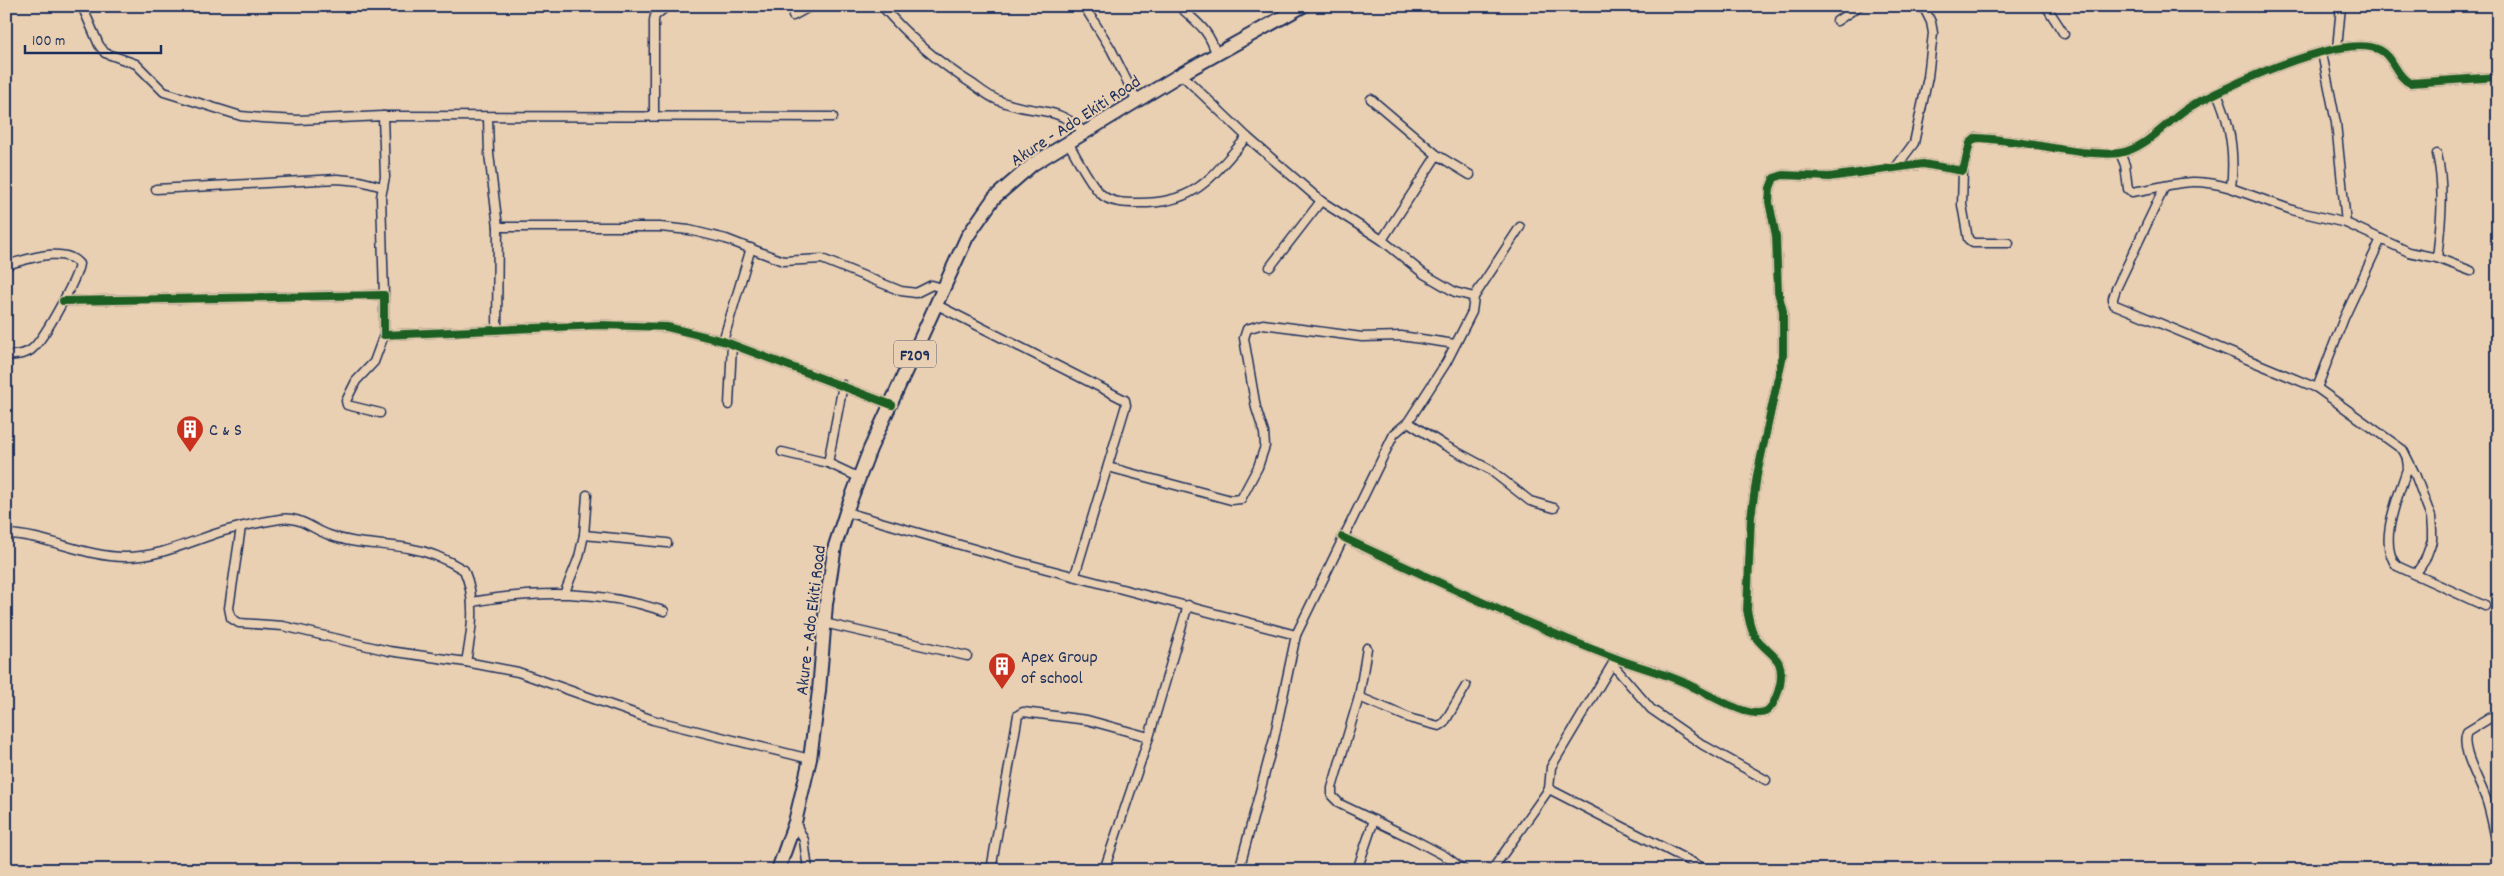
<svg xmlns="http://www.w3.org/2000/svg" width="2504" height="876" font-family="Dekko,sans-serif">
  <rect width="100%" height="100%" fill="#ead0b2"/>
  <filter id="ink" filterUnits="userSpaceOnUse"><feTurbulence type="fractalNoise" baseFrequency=".02" numOctaves="2"/><feDisplacementMap in="SourceGraphic" scale="10" xChannelSelector="R" yChannelSelector="G"/><feConvolveMatrix kernelMatrix="1 2 1 2 8 2 1 2 1" color-interpolation-filters="sRGB"/></filter>
  <g filter="url(#ink)">
    <g fill="none" stroke-linecap="round" stroke-linejoin="round">
      <!-- minor casing -->
      <g stroke="#1b2f5e" stroke-width="11">
        <g id="minor">
          <polyline points="82,6 99,45 105,53 136,64 164,92 241,116 262,118 298,120 383,116 385,177 381,197 384,295"/>
          <path d="M882,6C909,38 939,63 974,85C982,91 991,98 1000,101C1034,115 1056,104 1084,132"/>
          <polyline points="1084,6 1111,49 1137,101"/>
          <path d="M1179,6C1197,23 1209,29 1216,54"/>
          <polyline points="2046,6 2064,34"/>
          <polyline points="793,16 811,6"/>
          <polyline points="1837,21 1859,6"/>
          <polyline points="2337,49 2341,6"/>
          <polyline points="2322,53 2336,123 2346,223"/>
          <polyline points="1181,74 1247,137 1321,201 1382,240 1424,274 1455,292 1474,297"/>
          <path d="M2217,93C2231,124 2235,154 2231,188L2295,211L2346,223L2409,252L2437,258L2471,271"/>
          <polyline points="1371,99 1437,155 1470,175"/>
          <polyline points="383,116 833,117"/>
          <polyline points="654,116 654,20 655,16 667,6"/>
          <polyline points="488,117 489,154 498,227 497,330"/>
          <path d="M1068,142C1076,156 1090,184 1101,194C1110,203 1126,203 1137,203C1197,204 1211,177 1247,137"/>
          <path d="M2120,153L2125,165L2128,189L2132,192C2174,186 2188,175 2231,188"/>
          <path d="M2437,154C2445,189 2441,223 2437,258"/>
          <polyline points="1896,167 1914,143 1928,77 1933,33 1931,22 1923,6"/>
          <polyline points="1963,171 1962,205 1968,239 1973,243 2009,243"/>
          <polyline points="2165,186 2116,289 2113,298 2113,304 2317,388 2403,450 2415,474 2431,517 2432,530 2432,541 2425,560 2415,575"/>
          <polyline points="156,189 337,179 360,181 383,187"/>
          <polyline points="498,227 660,227 689,230 726,239 783,261 822,259 901,291 916,293 932,285 945,289"/>
          <polyline points="1382,240 1437,155"/>
          <path d="M6,265C26,260 64,245 79,264C77,279 44,339 32,349C26,355 15,355 6,356"/>
          <polyline points="1270,267 1321,201"/>
          <polyline points="63,301 384,295 384,335 600,325 667,327 723,341 892,405"/>
          <polyline points="937,305 1125,400 1126,405 1075,575"/>
          <polyline points="723,341 751,248"/>
          <polyline points="2317,388 2344,318 2381,239"/>
          <polyline points="729,405 732,344"/>
          <polyline points="380,413 351,406 347,405 346,401 356,381 374,362 384,335"/>
          <polyline points="1408,422 1444,445 1489,469 1530,501 1554,508"/>
          <polyline points="782,452 828,463 858,477"/>
          <path d="M2407,460L2408,466C2400,493 2376,543 2397,566L2485,606"/>
          <polyline points="828,463 843,385"/>
          <polyline points="1108,467 1231,500 1241,499 1258,467 1265,446 1264,433 1256,408 1244,338 1247,329 1263,324 1362,337 1401,336 1455,344"/>
          <polyline points="846,512 1016,561 1296,635"/>
          <polyline points="241,527 229,608 231,618 239,623 283,626 389,651 466,662 518,672 653,720 810,759"/>
          <path d="M6,534C47,535 84,557 125,557C161,557 191,541 224,531C242,526 261,522 280,519C300,516 312,529 329,535C355,545 381,543 408,548C427,551 448,560 464,570C477,600 472,631 466,662"/>
          <polyline points="584,535 667,543"/>
          <path d="M1342,537C1432,579 1523,623 1615,658C1638,667 1661,672 1683,682C1700,689 1755,725 1769,709C1775,703 1778,693 1780,685C1785,656 1771,657 1756,638C1750,630 1749,619 1747,610L1751,517L1757,475L1783,355V311L1778,292L1776,236L1769,202L1770,188L1774,178L1783,175L1829,177L1923,164L1963,171L1970,143L1976,138C2011,139 2047,148 2081,152C2093,153 2107,155 2119,153C2146,149 2166,122 2188,108C2222,88 2343,31 2380,50C2394,57 2396,77 2410,83L2498,77"/>
          <polyline points="565,592 579,557 584,535 587,495"/>
          <path d="M472,602C538,590 599,590 664,611"/>
          <polyline points="824,623 967,656"/>
          <polyline points="1367,648 1359,697 1332,788 1332,796 1340,804 1413,839 1445,856 1464,870"/>
          <polyline points="1613,665 1651,709 1703,745 1766,780"/>
          <polyline points="1359,697 1412,719 1439,726 1444,723 1466,686"/>
          <path d="M2498,713L2467,732C2459,749 2482,784 2487,802C2492,818 2495,835 2498,851"/>
          <polyline points="1549,789 1707,870"/>
          <polyline points="795,822 804,840 808,870"/>
          <polyline points="991,870 1018,715 1023,712 1087,720 1149,737"/>
          <polyline points="1104,870 1149,737 1188,605"/>
          <polyline points="1239,870 1274,739 1296,635 1394,434 1408,422 1446,363 1472,312 1474,297 1520,227"/>
          <polyline points="1357,870 1374,820"/>
          <polyline points="1492,870 1549,789 1551,767 1616,658"/>
        </g>
      </g>
      <!-- primary casing -->
      <g stroke="#1b2f5e" stroke-width="16">
        <polyline id="primary" points="778,870 795,822 810,759 819,691 826,604 835,546 846,512 870,449 967,237 994,198 1033,164 1181,74 1303,6"/>
      </g>
      <!-- minor -->
      <use href="#minor" stroke="#ead0b2" stroke-width="8"/>
      <!-- primary -->
      <use href="#primary" stroke="#ead0b2" stroke-width="12"/>
      <!-- cycleway casing -->
      <g stroke="#ead0b2" stroke-width="11">
        <g id="cycleway">
          <polyline points="63,301 384,295 384,335 600,325 667,327 723,341 892,405"/>
          <path d="M1342,537C1432,579 1523,623 1615,658C1638,667 1661,672 1683,682C1700,689 1755,725 1769,709C1775,703 1778,693 1780,685C1785,656 1771,657 1756,638C1750,630 1749,619 1747,610L1751,517L1757,475L1783,355V311L1778,292L1776,236L1769,202L1770,188L1774,178L1783,175L1829,177L1923,164L1963,171L1970,143L1976,138C2011,139 2047,148 2081,152C2093,153 2107,155 2119,153C2146,149 2166,122 2188,108C2222,88 2343,31 2380,50C2394,57 2396,77 2410,83L2498,77"/>
        </g>
      </g>
      <!-- cycleway -->
      <use href="#cycleway" stroke="#1b5e20" stroke-width="8"/>
    </g>
  </g>
  <!-- icons -->
  <defs>
    <g id="building-pin" transform="scale(1.4375)"><path d="M0 17L-7.5 6A9.5 9.5 0 1 1 7.5 6Z" fill="#c8321e" stroke="#ead0b2"/><path d="M-4-6H4V6H1V3H-1V6H-4ZM-2.5-4.3h1.7v1.8h-1.7ZM.8-4.3h1.7v1.8H.8ZM-2.5-1h1.7V.8h-1.7ZM.8-1h1.7V.8H.8Z" fill="#fff"/></g>
  </defs>
  <g fill-rule="evenodd">
    <use href="#building-pin" x="190" y="429"/>
    <use href="#building-pin" x="1002" y="666"/>
  </g>
  <g text-anchor="middle" stroke-width="4" stroke-linejoin="round" paint-order="stroke">
    <!-- shield labels -->
    <rect fill="#ead0b2" stroke="#595f77" stroke-width="1" x="894" y="340.5" width="42" height="27" rx="4"/>
    <g font-size="16" font-weight="bold" fill="#1b2f5e">
      <text x="915" y="360">F209</text>
    </g>
    <!-- street labels -->
    <g font-size="18" fill="#1b2f5e" stroke="#ead0b2">
      <text transform="translate(1075 120) rotate(-33)" y="6">Akure - Ado Ekiti Road</text>
      <text transform="translate(810 620) rotate(-83)" y="6">Akure - Ado Ekiti Road</text>
    </g>
    <!-- poi labels -->
    <g font-size="18" fill="#1b2f5e" stroke="#ead0b2" text-anchor="start">
      <text x="209" y="435">C &amp; S</text>
      <text x="1021" y="662">Apex Group<tspan x="1021" dy="21">of school</tspan></text>
    </g>
  </g>
  <!-- margin -->
  <rect width="2504" height="876" fill="none" stroke="#ead0b2" stroke-width="25"/>
  <rect x="12" y="12" width="2479" height="851" fill="none" stroke="#1b2f5e" stroke-width="2" filter="url(#ink)"/>
  <!-- scale -->
  <path d="M25 45v8h136v-8" fill="none" stroke="#1b2f5e" stroke-width="2.5"/>
  <text x="32" y="45" font-size="15" fill="#1b2f5e" stroke="#ead0b2" stroke-width="4" paint-order="stroke">100 m</text>
</svg>
